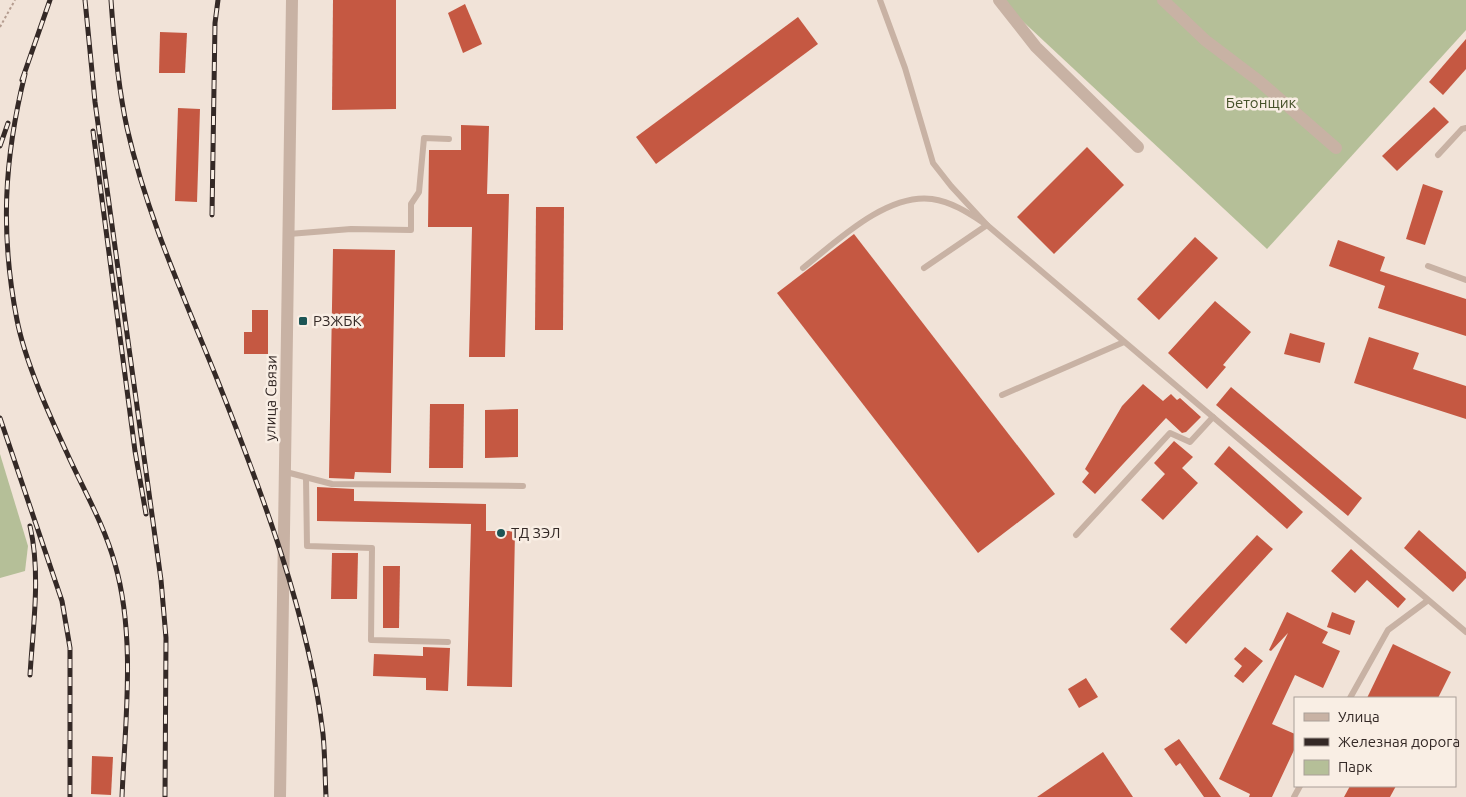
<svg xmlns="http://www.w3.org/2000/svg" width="1466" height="797" font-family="Ubuntu,sans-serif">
  <rect width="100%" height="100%" fill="#f1e3d8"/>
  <!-- green -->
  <g fill="#b5bf98">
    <polygon points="1000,0 1466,0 1466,30 1267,249"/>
    <polygon points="0,454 28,546 25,571 0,578"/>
  </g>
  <!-- building -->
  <g fill="#c55842">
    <polygon points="333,0 396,0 396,109 332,110"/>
    <polygon points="465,4 482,44 463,53 448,13"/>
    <polygon points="798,17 818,44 656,164 636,137"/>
    <polygon points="160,32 187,33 185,73 159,73"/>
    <polygon points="1466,39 1466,69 1443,95 1429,82"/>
    <polygon points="1434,107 1449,122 1397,171 1382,156"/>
    <polygon points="178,108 200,109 197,202 175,201"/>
    <polygon points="461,125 489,126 487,194 509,194 505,357 469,357 472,227 428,227 429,150 461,150"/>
    <polygon points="1087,147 1124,185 1054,254 1017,217"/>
    <polygon points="1423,184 1443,191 1425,245 1406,239"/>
    <polygon points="536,207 564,207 563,330 535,330"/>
    <polygon points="854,234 1055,494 978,553 777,293"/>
    <polygon points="1195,237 1218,258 1159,320 1137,299"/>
    <polygon points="1338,240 1385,257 1380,271 1466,299 1466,336 1378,308 1385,286 1329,266"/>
    <polygon points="333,249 395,250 391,473 355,472 354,479 329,478"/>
    <polygon points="1215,301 1251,332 1223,365 1226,367 1207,389 1168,353"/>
    <polygon points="252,310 268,310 268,354 244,354 244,332 252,332"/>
    <polygon points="1290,333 1325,343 1320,363 1284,354"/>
    <polygon points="1369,337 1419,353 1413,369 1466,386 1466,419 1354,383"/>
    <polygon points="1143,384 1163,401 1171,394 1177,400 1180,398 1201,417 1186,432 1182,433 1166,418 1095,494 1082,482 1089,473 1085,469 1122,406"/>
    <polygon points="1231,387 1362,498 1348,516 1216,405"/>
    <polygon points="430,404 464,404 463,468 429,468"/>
    <polygon points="518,409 518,457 485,458 485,410"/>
    <polygon points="1174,441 1193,457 1182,468 1198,483 1163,520 1141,500 1165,474 1154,463"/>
    <polygon points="1229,446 1303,512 1287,529 1214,464"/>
    <polygon points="317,487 354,489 354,501 486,504 486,531 515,531 512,687 467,686 471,524 317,521"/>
    <polygon points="1419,530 1466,572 1466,578 1453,592 1404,548"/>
    <polygon points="1257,535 1273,549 1186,644 1170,629"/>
    <polygon points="1351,549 1406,599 1398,608 1367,580 1355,593 1331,571"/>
    <polygon points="332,553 358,553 357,599 331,599"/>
    <polygon points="383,566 400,566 399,628 383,628"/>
    <polygon points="1287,612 1328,632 1322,643 1340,651 1323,688 1295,675 1272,724 1295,734 1295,748 1272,797 1249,797 1250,794 1219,779 1288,633 1271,651 1269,650"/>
    <polygon points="1332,612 1355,621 1350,635 1327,627"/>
    <polygon points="1393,644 1451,672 1438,698 1367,698"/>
    <polygon points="423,647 450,648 448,691 426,690 426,678 373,676 374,654 423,656"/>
    <polygon points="1245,647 1263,661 1243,683 1234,676 1242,666 1234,659"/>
    <polygon points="1086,678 1098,697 1079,708 1068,689"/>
    <polygon points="1179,739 1221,797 1204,797 1180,763 1176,766 1164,749"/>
    <polygon points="1103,752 1133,797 1037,797"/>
    <polygon points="92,756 113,757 111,795 91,794"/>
    <polygon points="1350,786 1396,786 1390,797 1344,797"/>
  </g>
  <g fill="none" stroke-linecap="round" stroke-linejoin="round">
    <!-- path -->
    <polyline stroke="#b49c8f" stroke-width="2" stroke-dasharray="2.5 2.5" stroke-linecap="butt" points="0,27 15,0"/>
    <!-- service -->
    <g stroke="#c8b2a4" stroke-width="6">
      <polyline points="880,0 905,68 933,163 951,186 987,225 1213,417"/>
      <polyline points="1438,155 1462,129 1466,128"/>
      <polyline points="289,234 351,229 411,230 411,204 419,192 424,138 449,139"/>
      <polyline points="1428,266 1466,280"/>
      <path d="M803,268C836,242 886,193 932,199C953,202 970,214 987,225L924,268"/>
      <polyline points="1002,395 1124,342"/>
      <polyline points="286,472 332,484 523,486"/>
      <polyline points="306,478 307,546 372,548 371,640 448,642"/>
      <polyline points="1076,535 1170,433 1190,442 1213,417 1466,632"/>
      <polyline points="1350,698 1388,630 1427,601"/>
      <polyline points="1294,797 1300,786"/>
    </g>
    <!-- minor -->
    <g stroke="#c8b2a4" stroke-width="12">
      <polyline points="999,0 1036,47 1138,147"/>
      <polyline points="1163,0 1205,40 1259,81 1336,148"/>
    </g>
    <!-- tertiary -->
    <polyline stroke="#c8b2a4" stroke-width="12" points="280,797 292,0"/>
    <!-- rail casing -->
    <g stroke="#342926" stroke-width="5">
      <g id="rail">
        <polyline points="85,0 95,102 161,580 166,638 165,797"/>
        <path d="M111,0C114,43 118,86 127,128C147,216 184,297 217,379C261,490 309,616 323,734C325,755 325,776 326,797"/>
        <path d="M25,74C4,159 0,233 17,320C25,361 48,412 66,451C83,489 104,524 115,564C136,637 125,722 122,797"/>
        <polyline points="22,80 50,0"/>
        <polyline points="93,131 135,451 146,514"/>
        <polyline points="0,146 8,123"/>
        <polyline points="212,215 215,23 218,0"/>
        <polyline points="0,418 62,601 70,648 70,797"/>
        <path d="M30,526C41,574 33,626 30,675"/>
      </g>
    </g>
    <!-- rail -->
    <use href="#rail" stroke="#f9eee4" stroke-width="3" stroke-dasharray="9" stroke-linecap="butt"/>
  </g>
  <!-- markers -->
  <g fill="#1c5555" stroke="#f9eee4" stroke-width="2">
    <rect x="298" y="316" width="10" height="10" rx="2.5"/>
    <circle cx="501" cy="533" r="5"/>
  </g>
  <g text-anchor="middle" stroke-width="5" stroke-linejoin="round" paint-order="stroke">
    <!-- park labels -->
    <g font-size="15" fill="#46522a" stroke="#f9eee4">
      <text x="1261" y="108">Бетонщик</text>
    </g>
    <!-- poi labels -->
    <g font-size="15" fill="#342926" stroke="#f9eee4" text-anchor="start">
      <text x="313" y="326">РЗЖБК</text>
      <text x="511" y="538">ТД ЗЭЛ</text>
    </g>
    <!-- street labels -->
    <g font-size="15" fill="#342926" stroke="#f9eee4">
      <text transform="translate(271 398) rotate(-89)" y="5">улица Связи</text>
    </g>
  </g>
  <!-- legend -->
  <rect x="1294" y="697" width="162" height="90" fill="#f9eee4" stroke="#aa9f98"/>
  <rect x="1304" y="713" width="25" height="8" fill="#c8b2a4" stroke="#aa9f98"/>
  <text x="1338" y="722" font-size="15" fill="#342926">Улица</text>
  <rect x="1304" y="738" width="25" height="8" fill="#342926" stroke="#aa9f98"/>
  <text x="1338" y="747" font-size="15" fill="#342926">Железная дорога</text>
  <rect x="1304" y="760" width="25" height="15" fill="#b5bf98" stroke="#aa9f98"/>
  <text x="1338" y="772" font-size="15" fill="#342926">Парк</text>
</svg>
